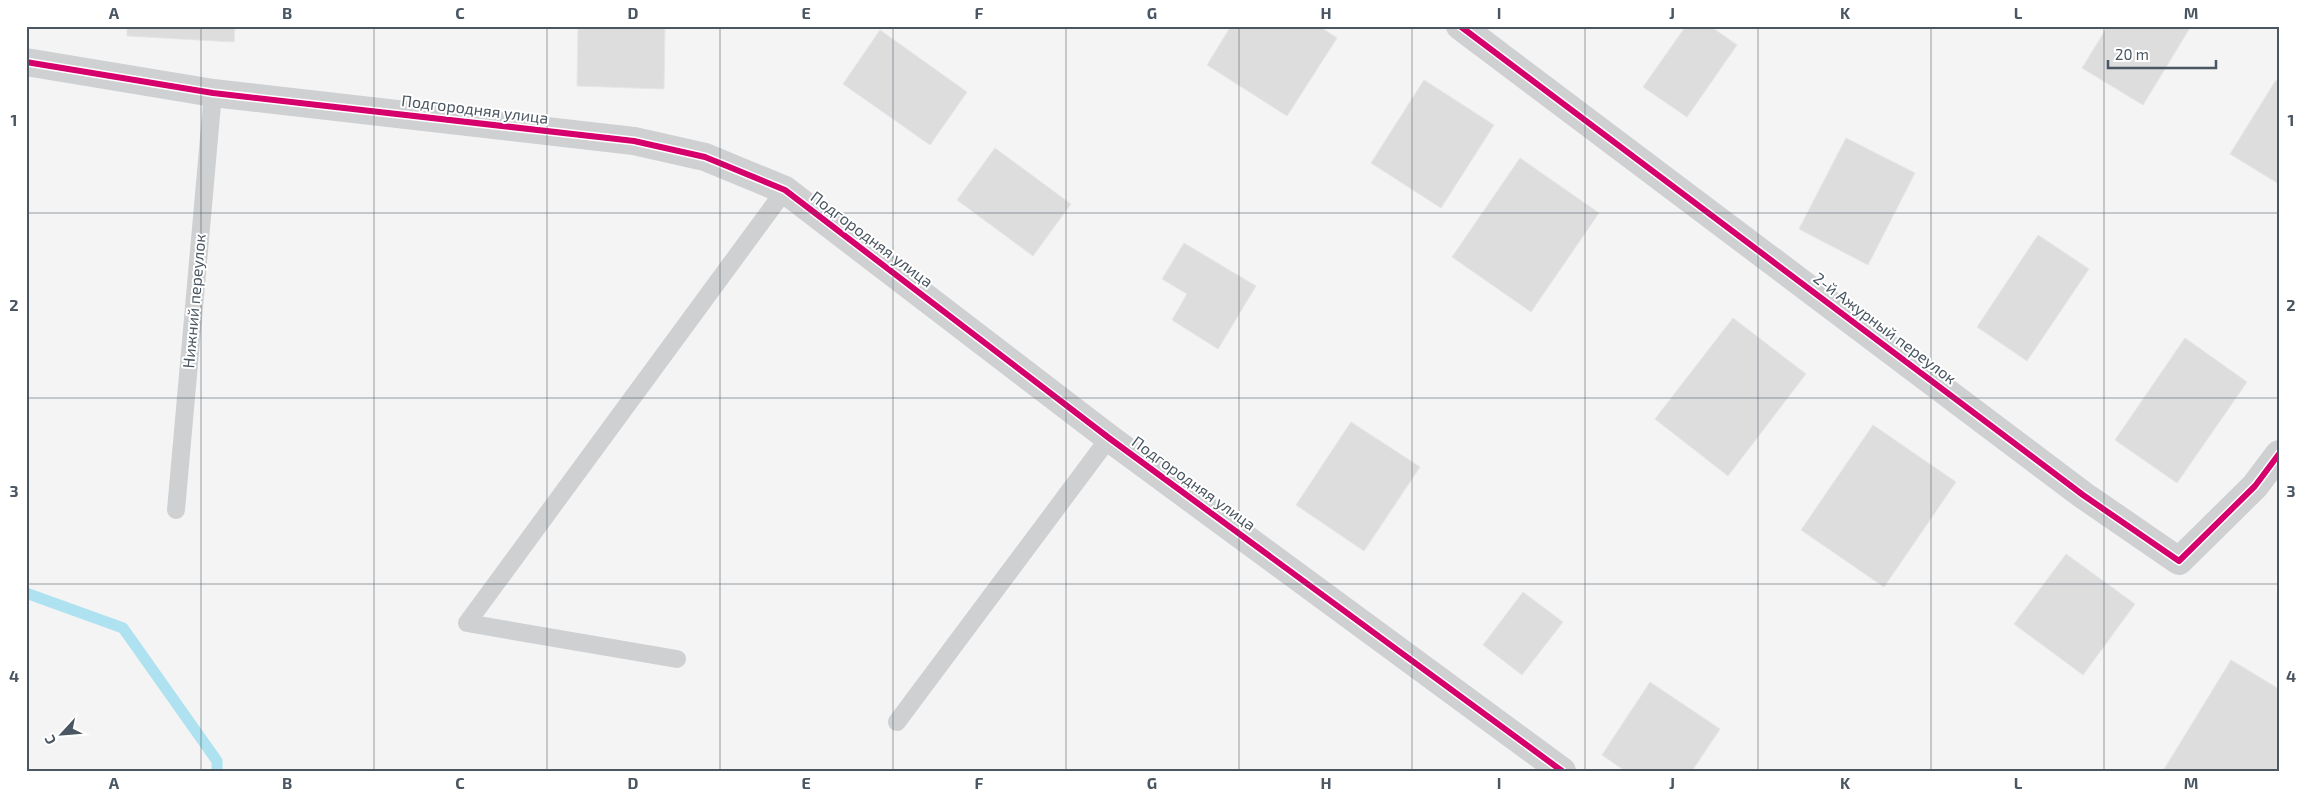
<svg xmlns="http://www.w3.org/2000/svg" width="2305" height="797" font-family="'Exo 2',sans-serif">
  <rect width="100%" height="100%" fill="#f4f4f4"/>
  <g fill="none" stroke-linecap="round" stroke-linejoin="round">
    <!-- stream -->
    <polyline stroke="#aee2f0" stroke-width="11" points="26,593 123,628 217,761 217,771"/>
  </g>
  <!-- building -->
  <g fill="#ddddde" stroke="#e5e6e7">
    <polygon points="127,26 235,26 234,42 127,36"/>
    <polygon points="578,26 665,26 664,89 577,86"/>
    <polygon points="1231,26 1319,26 1337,38 1287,116 1207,65"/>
    <polygon points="1686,26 1710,26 1737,45 1687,117 1643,87"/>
    <polygon points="2108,26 2191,26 2143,105 2082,68"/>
    <polygon points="880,30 967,92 930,145 843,84"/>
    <polygon points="1424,80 1494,125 1441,208 1371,163"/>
    <polygon points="2276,80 2279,82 2279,184 2230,154"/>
    <polygon points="1846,138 1915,173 1868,265 1799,229"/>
    <polygon points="995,148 1071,204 1033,256 957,200"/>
    <polygon points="1520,158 1599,213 1531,312 1452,257"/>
    <polygon points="2038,235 2089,269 2027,361 1977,327"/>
    <polygon points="1184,243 1256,286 1218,349 1172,320 1187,294 1162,279"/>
    <polygon points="1733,318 1806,374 1728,476 1655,419"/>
    <polygon points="2185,338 2247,382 2177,483 2115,440"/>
    <polygon points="1351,422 1420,467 1364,551 1296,505"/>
    <polygon points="1873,425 1956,482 1884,587 1801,530"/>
    <polygon points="2066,554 2135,604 2083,675 2014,624"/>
    <polygon points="1523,592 1563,622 1522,675 1483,645"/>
    <polygon points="2231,660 2279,689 2279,771 2163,771"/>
    <polygon points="1650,682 1720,729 1692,771 1625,771 1602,755"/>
  </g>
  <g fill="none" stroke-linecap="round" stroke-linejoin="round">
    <!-- service -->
    <g stroke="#ced0d2" stroke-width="18">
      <polyline points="176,510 213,93"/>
      <polyline points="677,659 467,623 785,190"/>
      <polyline points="897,722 1109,438"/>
    </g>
    <!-- minor -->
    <g stroke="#ced0d2" stroke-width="28">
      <polyline points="1460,26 2083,495 2179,561 2255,486 2279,454"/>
      <polyline points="26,62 213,93 634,141 705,157 785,190 1109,438 1562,771"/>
    </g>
    <!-- cycleway casing -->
    <g stroke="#fff" stroke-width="9">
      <g id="cycleway">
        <polyline points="1460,26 2083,495 2179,561 2255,486 2279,454"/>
        <polyline points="26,62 213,93 634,141 705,157 785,190 1109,438 1562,771"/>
      </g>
    </g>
    <!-- cycleway -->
    <use href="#cycleway" stroke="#d6006c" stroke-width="6"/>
  </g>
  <!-- grid -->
  <path fill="none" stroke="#4a5661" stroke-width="1" stroke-opacity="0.55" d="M201,26V771M374,26V771M547,26V771M720,26V771M893,26V771M1066,26V771M1239,26V771M1412,26V771M1585,26V771M1758,26V771M1931,26V771M2104,26V771M26,213H2279M26,398H2279M26,584H2279"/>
  <g text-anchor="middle" stroke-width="4" stroke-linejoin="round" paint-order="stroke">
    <!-- street labels -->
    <g font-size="16" fill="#4a5661" stroke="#fff">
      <text transform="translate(475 109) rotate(7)" y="6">Подгородняя улица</text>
      <text transform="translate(872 239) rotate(37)" y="6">Подгородняя улица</text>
      <text transform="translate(194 301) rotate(-85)" y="6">Нижний переулок</text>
      <text transform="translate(1885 328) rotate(37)" y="6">2-й Ажурный переулок</text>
      <text transform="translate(1194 483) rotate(36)" y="6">Подгородняя улица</text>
    </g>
  </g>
  <!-- border -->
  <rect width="2305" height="797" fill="none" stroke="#ffffff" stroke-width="55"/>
  <!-- north arrow -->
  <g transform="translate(62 734) rotate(244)" stroke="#ffffff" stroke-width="4" paint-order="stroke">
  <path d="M0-4L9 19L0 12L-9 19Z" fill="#4a5661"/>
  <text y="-8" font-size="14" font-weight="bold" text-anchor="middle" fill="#4a5661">С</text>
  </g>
  <!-- scale -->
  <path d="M2108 60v8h108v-8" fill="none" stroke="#4a5661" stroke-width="2.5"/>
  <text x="2115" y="60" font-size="15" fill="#4a5661" stroke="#ffffff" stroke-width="4" paint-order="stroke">20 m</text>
  <rect x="28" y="28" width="2250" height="742" fill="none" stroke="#4a5661" stroke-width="2"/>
  <g font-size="16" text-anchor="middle" font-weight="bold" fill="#4a5661">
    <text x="114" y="19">A</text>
    <text x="287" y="19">B</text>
    <text x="460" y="19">C</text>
    <text x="633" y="19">D</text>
    <text x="806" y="19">E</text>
    <text x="979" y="19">F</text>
    <text x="1152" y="19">G</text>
    <text x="1326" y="19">H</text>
    <text x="1499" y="19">I</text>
    <text x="1672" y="19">J</text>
    <text x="1845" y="19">K</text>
    <text x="2018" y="19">L</text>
    <text x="2191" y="19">M</text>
    <text x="14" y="126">1</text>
    <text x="2291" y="126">1</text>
    <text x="14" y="311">2</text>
    <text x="2291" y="311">2</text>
    <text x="14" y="497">3</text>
    <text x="2291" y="497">3</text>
    <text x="14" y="682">4</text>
    <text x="2291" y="682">4</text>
    <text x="114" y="789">A</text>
    <text x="287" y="789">B</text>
    <text x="460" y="789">C</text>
    <text x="633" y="789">D</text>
    <text x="806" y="789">E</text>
    <text x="979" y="789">F</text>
    <text x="1152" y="789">G</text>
    <text x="1326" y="789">H</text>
    <text x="1499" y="789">I</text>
    <text x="1672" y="789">J</text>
    <text x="1845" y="789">K</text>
    <text x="2018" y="789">L</text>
    <text x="2191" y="789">M</text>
  </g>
</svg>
